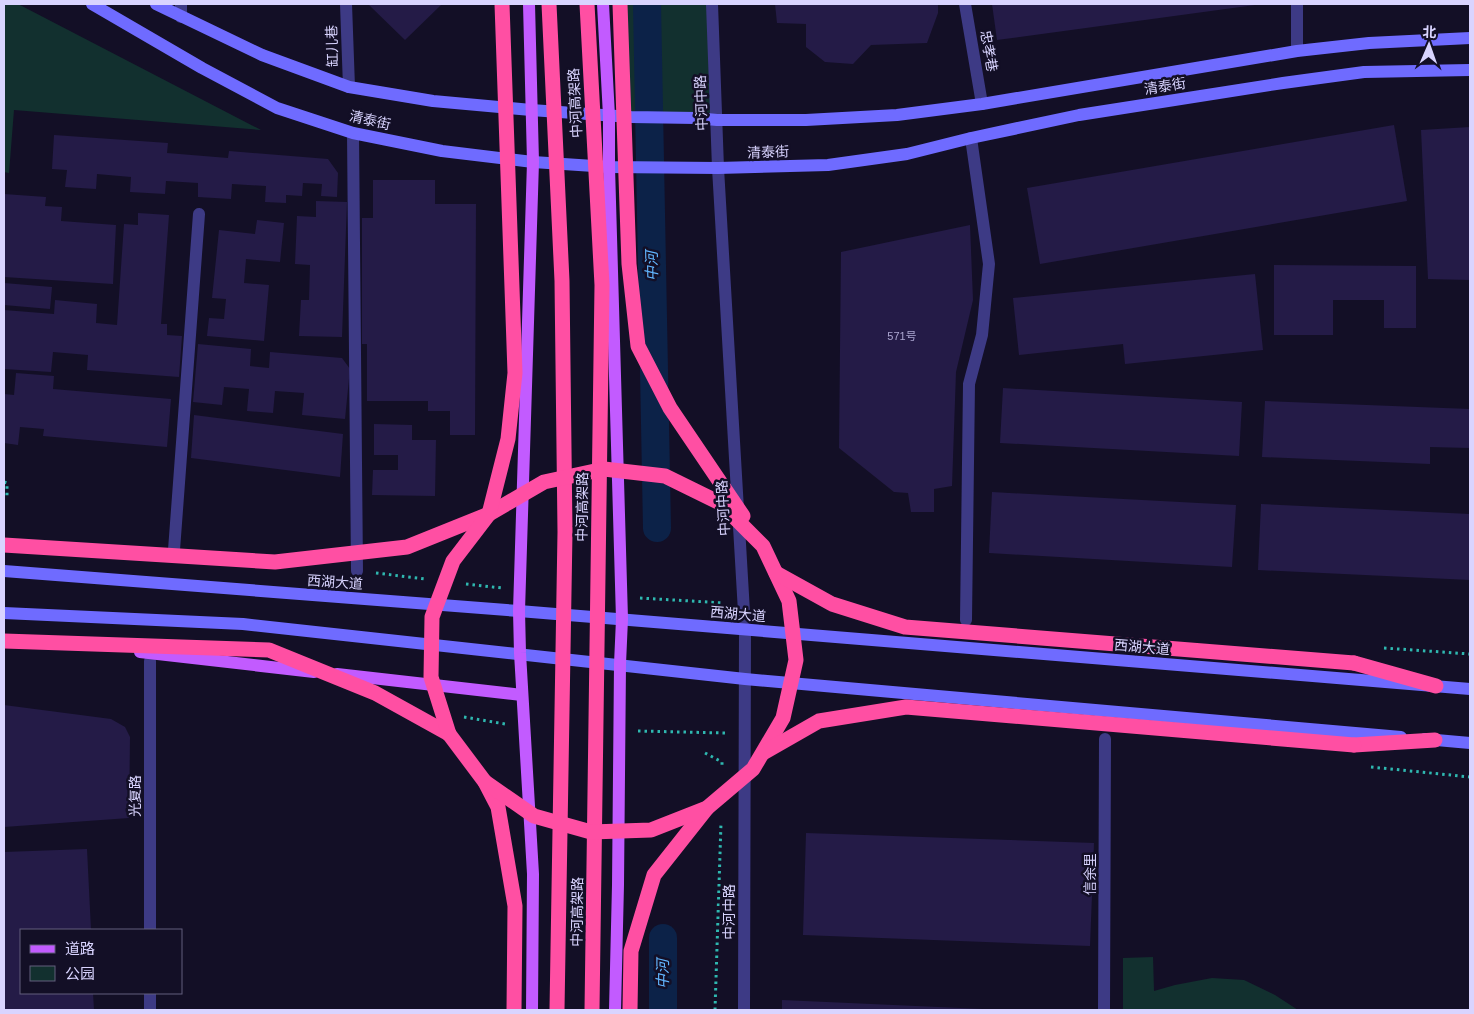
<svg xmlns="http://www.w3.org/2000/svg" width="1474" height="1014" font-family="Helvetica,'Noto Sans SC',sans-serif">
  <rect width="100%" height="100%" fill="#130f26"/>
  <!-- green -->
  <g fill="#12302f">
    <polygon points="4,4 18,4 261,130 14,110 9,173 4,172"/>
    <polygon points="625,4 713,4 717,120 624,112"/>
    <polygon points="1153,957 1154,991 1175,985 1212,978 1244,980 1275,995 1298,1010 1123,1010 1123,958"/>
  </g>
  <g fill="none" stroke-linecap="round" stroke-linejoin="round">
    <!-- canal -->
    <g stroke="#0c2248" stroke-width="28">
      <polyline points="647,4 657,528"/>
      <polyline points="663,938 663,1010"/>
    </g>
  </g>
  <!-- building -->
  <g fill="#241b47">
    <polygon points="368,4 442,4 405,40"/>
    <polygon points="775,4 938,4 938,13 927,43 871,45 853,64 825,62 806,47 806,24 777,23"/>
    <polygon points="992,4 1255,4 1255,5 997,40"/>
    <polygon points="1394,125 1407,201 1040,264 1027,188"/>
    <polygon points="1470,127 1470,280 1428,279 1421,130"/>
    <polygon points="54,135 168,143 167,153 228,158 229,151 328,159 338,173 337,197 321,196 322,184 303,183 302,196 286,195 286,203 265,202 266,186 232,184 231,199 198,197 198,183 166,181 165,194 130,192 131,177 97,174 96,189 65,187 67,170 52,169"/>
    <polygon points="373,180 435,180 435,204 476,204 475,435 450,435 450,411 428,411 428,401 367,401 367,344 362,344 362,218 373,218"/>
    <polygon points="4,194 46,197 45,206 62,207 61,221 116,225 113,284 4,277"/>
    <polygon points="316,201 347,202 342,337 299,336 301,300 309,300 310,265 295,264 297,216 316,217"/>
    <polygon points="138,213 169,215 161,324 167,324 167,335 182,336 179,377 87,370 88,355 53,352 51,372 4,369 4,310 54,314 55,300 97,304 96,323 117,325 124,224 138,225"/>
    <polygon points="257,220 284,223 280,262 246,259 244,283 269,285 264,341 207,336 209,318 224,319 226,299 212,298 219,230 255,234"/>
    <polygon points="970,225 973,300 956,372 952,486 934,489 934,512 911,512 908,493 894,492 839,448 841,252"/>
    <polygon points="1274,265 1416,266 1416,328 1384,328 1384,300 1333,300 1333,335 1274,335"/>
    <polygon points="1255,274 1263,350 1125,364 1123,344 1019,355 1013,298"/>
    <polygon points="4,283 52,287 50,309 4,305"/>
    <polygon points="198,344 251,349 250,366 269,368 270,352 342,358 350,369 345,419 302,415 304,393 275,391 273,413 247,411 249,389 224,387 222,405 193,402"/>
    <polygon points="16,373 54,376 53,389 171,399 167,447 43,436 44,429 20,427 18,445 4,443 5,414 4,414 4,394 14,395"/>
    <polygon points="1003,388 1242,402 1239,456 1000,443"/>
    <polygon points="1265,401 1470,409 1470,448 1430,447 1430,464 1262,457"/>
    <polygon points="194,415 343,434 340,477 191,458"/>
    <polygon points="374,424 412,425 412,440 436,440 435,496 372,495 373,470 398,470 398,455 374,455"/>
    <polygon points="992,492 1236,505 1232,567 989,553"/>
    <polygon points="1261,504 1470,514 1470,580 1258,570"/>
    <polygon points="4,705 111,719 125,727 130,737 129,818 4,827"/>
    <polygon points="806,833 1094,843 1090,946 803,935"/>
    <polygon points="87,849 91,930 21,930 21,993 93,993 94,1010 4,1010 4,852"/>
    <polygon points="782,1000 983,1009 983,1010 782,1010"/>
  </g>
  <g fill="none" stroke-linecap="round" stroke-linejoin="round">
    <!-- path -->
    <g stroke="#2fb8b0" stroke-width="3" stroke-dasharray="2.5 4" stroke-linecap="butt">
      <polyline points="4,482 7,483 7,497 4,496"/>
      <polyline points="376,573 425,579"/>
      <polyline points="466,584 502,588"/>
      <polyline points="640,598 724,603"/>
      <polyline points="1384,648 1470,654"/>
      <polyline points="464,717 505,724"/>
      <polyline points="638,731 725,733"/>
      <polyline points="705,753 722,762 722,767"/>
      <polyline points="1371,767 1470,777"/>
      <polyline points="715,1010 721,823"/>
    </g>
    <!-- lane -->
    <g stroke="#3d3a85" stroke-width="12">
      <polyline points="346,4 349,87"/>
      <polyline points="965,4 982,104"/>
      <polyline points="353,133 357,571"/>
      <polyline points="174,550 199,214"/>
      <polyline points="966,620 969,384 982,335 989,264 971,138"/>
      <polyline points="150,661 150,930"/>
      <polyline points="150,993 150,1010"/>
    </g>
    <!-- street -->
    <g stroke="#3d3a85" stroke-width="12">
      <polyline points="181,4 181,17"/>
      <polyline points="712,4 718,168 745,629 744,1010"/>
      <polyline points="1297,51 1297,4"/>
      <polyline points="1104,1010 1105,739"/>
    </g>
    <!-- secondary -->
    <g stroke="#6f6bff" stroke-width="12">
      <polyline points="92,4 202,68 277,108 353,133 442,151 533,162 609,167 718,168 828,165 907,154 971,138 1079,115 1283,83 1364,72 1470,70"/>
      <polyline points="156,4 262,55 349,87 433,101 531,110 631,117 696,118 717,120 806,120 897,115 982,104 1297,51 1369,43 1470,38"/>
      <polyline points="4,571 519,611 1470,689"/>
      <polyline points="4,613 243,624 745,679 1401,737"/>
      <polyline points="1425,739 1470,743"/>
    </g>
    <!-- primary -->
    <g stroke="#c25bff" stroke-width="12">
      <polyline points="529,4 533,162 519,611 520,653 533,874 532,1010"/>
      <polyline points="603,4 609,116 609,167 622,619 620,664 618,885 615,1010"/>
      <polyline points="140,652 314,672"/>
      <polyline points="337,674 522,695"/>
    </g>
    <!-- highway -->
    <g stroke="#ff4fa3" stroke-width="15">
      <polyline points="1354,663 1436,686"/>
      <polyline points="449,734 485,782 498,807 515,906 514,1010"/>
      <polyline points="1354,745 1435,740"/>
      <polyline points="630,1010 631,951 654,875 707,808"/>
    </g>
    <!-- highway-bridge -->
    <g stroke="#ff4fa3" stroke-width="15">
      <polyline points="549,4 562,281 565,532 557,1010"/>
      <polyline points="587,4 602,285 592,1010"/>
      <polyline points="620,4 629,264 638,346 670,408 743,516"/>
      <polyline points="4,545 275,562 407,547 489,514 544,482 604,469 665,476 720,503 763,546 789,601 796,660 783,718 753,769 707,808 651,830 591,832 534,816 485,782"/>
      <polyline points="776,573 832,604 905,627 1354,663"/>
      <polyline points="4,641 269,650 375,693 449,734"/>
      <polyline points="449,734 431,677 432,617 453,561 489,514 508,439 515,373 502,4"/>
      <polyline points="763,753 819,721 906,707 1354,745"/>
    </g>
  </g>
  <g text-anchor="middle" stroke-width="5" stroke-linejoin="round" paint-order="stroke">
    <!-- number labels -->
    <g font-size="11" fill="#aca6d1">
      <text x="902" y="340">571号</text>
    </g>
    <!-- street labels -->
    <g font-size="14" fill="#d9d4ff" stroke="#130f26">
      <text transform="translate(332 46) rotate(-92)" y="5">缸儿巷</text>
      <text transform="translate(989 51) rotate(80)" y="5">忠孝巷</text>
      <text transform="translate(1165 86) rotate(-9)" y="5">清泰街</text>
      <text transform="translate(575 103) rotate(-93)" y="5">中河高架路</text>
      <text transform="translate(701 103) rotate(-92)" y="5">中河中路</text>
      <text transform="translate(370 120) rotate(13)" y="5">清泰街</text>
      <text transform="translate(768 152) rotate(-2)" y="5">清泰街</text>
      <text transform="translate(582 507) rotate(-89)" y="5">中河高架路</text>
      <text transform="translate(723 508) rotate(-93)" y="5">中河中路</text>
      <text transform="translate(335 582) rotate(4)" y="5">西湖大道</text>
      <text transform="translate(738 614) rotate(5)" y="5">西湖大道</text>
      <text transform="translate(1142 647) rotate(5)" y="5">西湖大道</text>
      <text transform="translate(135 796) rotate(-90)" y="5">光复路</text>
      <text transform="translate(1090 874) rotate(-90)" y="5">信余里</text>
      <text transform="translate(577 912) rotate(-89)" y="5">中河高架路</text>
      <text transform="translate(729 912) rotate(-90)" y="5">中河中路</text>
    </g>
    <!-- water labels -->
    <g font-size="15" font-style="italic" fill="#62b6ff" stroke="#130f26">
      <text transform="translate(652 266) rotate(-91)" y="5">中河</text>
      <text transform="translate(663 974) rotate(-90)" y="5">中河</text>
    </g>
  </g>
  <!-- border -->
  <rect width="1474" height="1014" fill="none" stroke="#d9d4ff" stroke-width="10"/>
  <!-- legend -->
  <rect x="20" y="929" width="162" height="65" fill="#130f26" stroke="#625e7d"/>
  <rect x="30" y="945" width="25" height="8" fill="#c25bff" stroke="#625e7d"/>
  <text x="65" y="954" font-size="15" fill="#d9d4ff">道路</text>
  <rect x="30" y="966" width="25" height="15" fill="#12302f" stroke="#625e7d"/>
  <text x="65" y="979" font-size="15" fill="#d9d4ff">公园</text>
  <!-- north arrow -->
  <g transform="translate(1429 45) rotate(2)" stroke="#130f26" stroke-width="4" paint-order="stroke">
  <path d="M0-4L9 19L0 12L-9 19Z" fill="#d9d4ff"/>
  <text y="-8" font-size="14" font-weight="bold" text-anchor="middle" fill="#d9d4ff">北</text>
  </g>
</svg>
